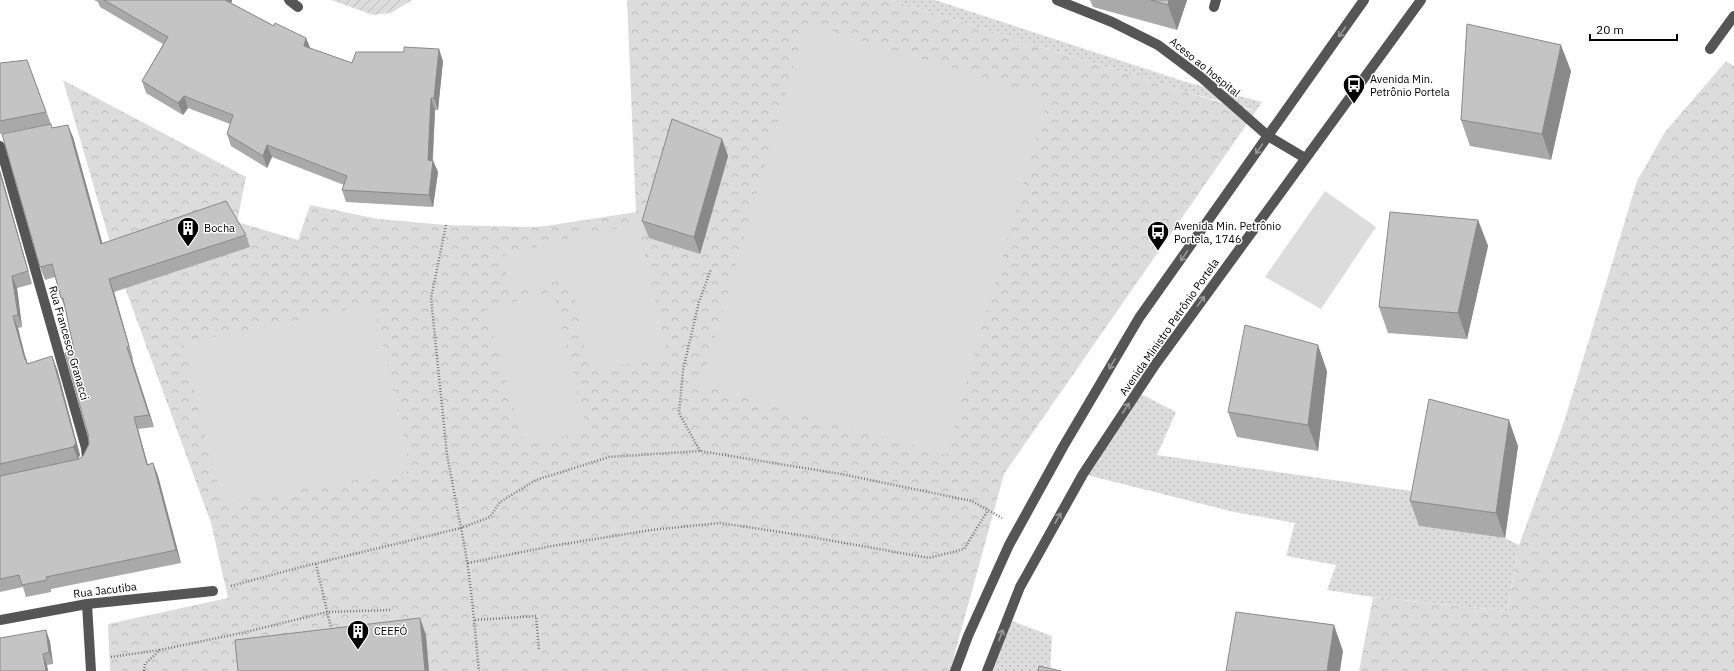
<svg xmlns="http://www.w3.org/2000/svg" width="1734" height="671" font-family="'IBM Plex Sans',sans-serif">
  <defs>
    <pattern id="grass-dots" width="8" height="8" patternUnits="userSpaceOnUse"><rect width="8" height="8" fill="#dcdcdc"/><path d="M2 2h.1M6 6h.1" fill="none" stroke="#bbb" stroke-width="1.8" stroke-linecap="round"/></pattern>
    <pattern id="park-crowns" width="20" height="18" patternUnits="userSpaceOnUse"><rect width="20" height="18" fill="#dcdcdc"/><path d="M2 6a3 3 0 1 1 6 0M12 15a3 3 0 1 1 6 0" fill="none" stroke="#bbb"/></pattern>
    <pattern id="garden-furrows" width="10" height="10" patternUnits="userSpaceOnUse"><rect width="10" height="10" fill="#dcdcdc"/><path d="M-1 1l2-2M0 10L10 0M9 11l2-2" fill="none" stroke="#bbb"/></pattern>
  </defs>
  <rect width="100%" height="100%" fill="#fff"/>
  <!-- grass -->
  <g fill="url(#grass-dots)">
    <polygon points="891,0 935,0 1186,82 1262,102 1256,111 1183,91"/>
    <polygon points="1137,392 1176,412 1157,455 1426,493 1419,526 1505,538 1519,545 1507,611 1373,597 1327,590 1336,565 1286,556 1295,523 1234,512 1083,474"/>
    <polygon points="1007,619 1052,636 1050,671 987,671"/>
  </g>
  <!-- park -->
  <g fill="url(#park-crowns)">
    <polygon points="627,0 891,0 1235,107 1256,111 1004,474 950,671 110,671 108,624 228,598 211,523 116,263 63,80 246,177 237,222 298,240 310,205 378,219 446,225 535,227 546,226 636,212"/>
    <polygon points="1726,61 1734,66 1734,671 1359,671 1373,597 1507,611 1519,545 1564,422 1637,181 1665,132"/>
  </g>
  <!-- garden -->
  <polygon fill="url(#garden-furrows)" points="331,0 412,0 391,13 373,15"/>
  <!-- pitch -->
  <g fill="#dcdcdc">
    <polygon points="806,23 1048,98 946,455 701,385"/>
    <polygon points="1325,191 1376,227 1321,309 1265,277"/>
    <polygon points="638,224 668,355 590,372 570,278 511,293 502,256 561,240"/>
    <polygon points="553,291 587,430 525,446 486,310"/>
    <polygon points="374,304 411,471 222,503 183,343"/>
  </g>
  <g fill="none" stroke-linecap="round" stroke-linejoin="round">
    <!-- path -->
    <g stroke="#777" stroke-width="2.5" stroke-dasharray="1 2" stroke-linecap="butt">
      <polyline points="446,225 431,298 447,455 461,528 490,517 500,502 536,480 609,457 700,451 841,474 972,501 1002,518"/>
      <polyline points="700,451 679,413 683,370 699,302 711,269"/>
      <polyline points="468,563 552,546 651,530 720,523 800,535 929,558 964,549 988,510"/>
      <polyline points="316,564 332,632"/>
      <path d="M231,586L301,567L461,528C471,576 474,623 479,671"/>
      <polyline points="475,620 536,616 539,650"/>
      <polyline points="111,657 160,650"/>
      <polyline points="144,671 145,664 160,650 246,632 327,612 390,610"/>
    </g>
    <!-- minor -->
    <g stroke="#555" stroke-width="10">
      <polyline points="289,0 298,7"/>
      <polyline points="1057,0 1112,22 1158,45 1202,78 1268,136 1305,158"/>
      <polyline points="1214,7 1216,0"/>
      <polyline points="1710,49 1734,16"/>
      <polyline points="0,146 86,448 87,457 85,462"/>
      <polyline points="87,604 91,671"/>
      <polyline points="0,620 87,604 213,591"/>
      <polyline points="955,671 968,636 1009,545 1063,447 1139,318 1364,0"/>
      <polyline points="987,671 1020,587 1083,474 1155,365 1421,0"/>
    </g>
  </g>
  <!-- wall -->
  <g fill="#a9a9a9">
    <polygon points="94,0 232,0 232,1 231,3 274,26 306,38 310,48 352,63 443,61 438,110 435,110 433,160 438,172 433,207 346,202 342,190 344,185 272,157 267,168 231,146 227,134 230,124 188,108 183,115 146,93 142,81 163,44 100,7 98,2"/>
    <polygon points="1090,0 1187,0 1177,30 1093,7"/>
    <polygon points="27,60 51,124 0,134 0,63"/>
    <polygon points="1571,71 1551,160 1470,146 1461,120"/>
    <polygon points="52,128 73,137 102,243 246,235 250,247 114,292 133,359 132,359 154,427 138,429 148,465 153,463 158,476 181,563 51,589 51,592 26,597 23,587 0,592 0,170 32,284 17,288 22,327 18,328 26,359 28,363 57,369 80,455 78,459 83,456 89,444 74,350 66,310 61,298 55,277 45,280 40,267"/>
    <polygon points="722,139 728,156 700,254 649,238 642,221"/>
    <polygon points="1478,220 1488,246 1467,339 1388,333 1379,307"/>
    <polygon points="1327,371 1318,451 1237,437 1228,412"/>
    <polygon points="1518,446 1505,538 1419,526 1410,501"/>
    <polygon points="46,630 50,642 53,664 47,665 48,671 0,671"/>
  </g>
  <!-- shaded-wall -->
  <g fill="#898989">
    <polygon points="223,0 232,0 232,1 227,11"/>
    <polygon points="1169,0 1187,0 1177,30 1168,5"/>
    <polygon points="306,38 311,50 304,46"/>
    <polygon points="1561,45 1571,71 1551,160 1542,134"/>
    <polygon points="439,49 443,61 438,110 434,98"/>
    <polygon points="184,96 188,108 183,115 178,103"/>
    <polygon points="431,98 435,110 432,167 433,161 438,172 433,207 429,195 428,160"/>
    <polygon points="68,125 73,137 106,256 101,244"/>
    <polygon points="722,139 728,156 700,254 694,237"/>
    <polygon points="267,145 272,157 267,168 263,156"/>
    <polygon points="0,170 32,284 28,271 0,173"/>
    <polygon points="1478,220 1488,246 1467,339 1458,313"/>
    <polygon points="12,276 17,288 22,327 18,315"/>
    <polygon points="109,279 114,292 133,359 129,346"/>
    <polygon points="13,316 18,328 29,372 25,360"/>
    <polygon points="1318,345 1327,371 1318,451 1308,425"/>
    <polygon points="127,347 132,359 154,427 149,415"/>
    <polygon points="52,356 57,369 80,455 78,459 73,447"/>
    <polygon points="134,417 138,429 151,477 147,465"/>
    <polygon points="1509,420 1518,446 1505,538 1496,513"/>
    <polygon points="153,463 158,476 181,563 176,550"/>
    <polygon points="420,618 426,635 429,671 425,671"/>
    <polygon points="1334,625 1343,651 1340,671 1327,671"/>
    <polygon points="46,630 50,642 53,664 49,652"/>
    <polygon points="43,654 47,665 48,671 46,671"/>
  </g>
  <!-- building -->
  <g fill="#c4c4c4" stroke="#898989">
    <polygon points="104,0 225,0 274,26 275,23 306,38 304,46 352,63 356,52 404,52 404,47 439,49 434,98 431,98 428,160 433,161 429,195 342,190 347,176 267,145 263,156 227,134 233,115 184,96 178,103 142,81 168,37"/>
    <polygon points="1151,0 1169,0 1168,5"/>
    <polygon points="1467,24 1561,45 1542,134 1461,120"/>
    <polygon points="27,60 46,112 0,121 0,63"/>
    <polygon points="672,119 722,139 694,237 642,221"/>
    <polygon points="51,124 52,128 68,125 101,244 226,201 246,235 109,279 129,346 127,347 149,415 134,417 147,465 153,463 176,550 46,577 47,580 22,585 19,575 0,579 0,476 79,459 83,456 89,444 88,434 65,353 74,350 63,298 61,298 52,264 40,267 2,134"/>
    <polygon points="0,173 28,271 12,276 18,315 13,316 25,360 26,359 27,364 52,356 76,443 73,447 0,464"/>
    <polygon points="1390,212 1478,220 1458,313 1379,307"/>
    <polygon points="1245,325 1318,345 1308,425 1228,412"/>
    <polygon points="1429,399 1509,420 1496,513 1410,501"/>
    <polygon points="1236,612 1334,625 1327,671 1226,671"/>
    <polygon points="420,618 425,671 238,671 235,640"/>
    <polygon points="46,630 49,652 43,654 46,671 0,671 0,638"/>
    <polygon points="1039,666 1061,671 1038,671"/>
  </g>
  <!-- one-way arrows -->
  <defs><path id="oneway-shaft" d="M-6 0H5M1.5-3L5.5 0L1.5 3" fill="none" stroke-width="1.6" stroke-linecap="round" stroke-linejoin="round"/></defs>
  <g stroke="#999">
    <use href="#oneway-shaft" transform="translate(1342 32) rotate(125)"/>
    <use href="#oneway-shaft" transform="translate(1259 149) rotate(125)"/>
    <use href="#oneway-shaft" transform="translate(1184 256) rotate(125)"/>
    <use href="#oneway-shaft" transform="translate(1201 301) rotate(-54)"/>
    <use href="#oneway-shaft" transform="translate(1112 364) rotate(121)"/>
    <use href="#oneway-shaft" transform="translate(1126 408) rotate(-57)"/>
    <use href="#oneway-shaft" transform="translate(1058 518) rotate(-61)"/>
    <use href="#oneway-shaft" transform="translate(1001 635) rotate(-69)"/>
  </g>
  <!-- icons -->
  <defs>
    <g id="bus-pin" transform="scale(1.15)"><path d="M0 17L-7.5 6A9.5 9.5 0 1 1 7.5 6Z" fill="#000" stroke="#fff"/><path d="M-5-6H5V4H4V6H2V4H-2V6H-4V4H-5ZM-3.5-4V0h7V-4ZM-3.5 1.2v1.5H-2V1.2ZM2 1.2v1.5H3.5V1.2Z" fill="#fff"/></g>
    <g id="building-pin" transform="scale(1.15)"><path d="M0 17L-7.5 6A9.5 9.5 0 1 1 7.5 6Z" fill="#000" stroke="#fff"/><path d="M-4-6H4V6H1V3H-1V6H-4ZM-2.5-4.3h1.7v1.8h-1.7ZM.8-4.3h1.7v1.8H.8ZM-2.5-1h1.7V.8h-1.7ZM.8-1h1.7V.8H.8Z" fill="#fff"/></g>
  </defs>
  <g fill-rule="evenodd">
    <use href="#bus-pin" x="1354" y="85"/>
    <use href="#building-pin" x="188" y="228"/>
    <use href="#bus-pin" x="1158" y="232"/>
    <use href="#building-pin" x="358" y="631"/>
  </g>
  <g text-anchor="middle" stroke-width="3" stroke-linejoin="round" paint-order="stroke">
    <!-- street labels -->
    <g font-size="11" fill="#000" stroke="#fff">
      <text transform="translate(1205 67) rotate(39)" y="4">Aceso ao hospital</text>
      <text transform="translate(1169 327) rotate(-55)" y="4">Avenida Ministro Petrônio Portela</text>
      <text transform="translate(69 343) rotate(74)" y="4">Rua Francesco Granacci</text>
      <text transform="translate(105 590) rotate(-7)" y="4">Rua Jacutiba</text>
    </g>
    <!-- poi labels -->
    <g font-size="11" fill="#000" stroke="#fff" text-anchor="start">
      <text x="1370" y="83">Avenida Min.<tspan x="1370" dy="13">Petrônio Portela</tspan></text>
      <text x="1174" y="230">Avenida Min. Petrônio<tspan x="1174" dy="13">Portela, 1746</tspan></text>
      <text x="204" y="232">Bocha</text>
      <text x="374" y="635">CEEFÓ</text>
    </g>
  </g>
  <!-- scale -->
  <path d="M1590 34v6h87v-6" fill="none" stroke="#000000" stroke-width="2"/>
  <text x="1596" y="34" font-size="12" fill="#000000" stroke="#ffffff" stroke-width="3" paint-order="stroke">20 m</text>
</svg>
